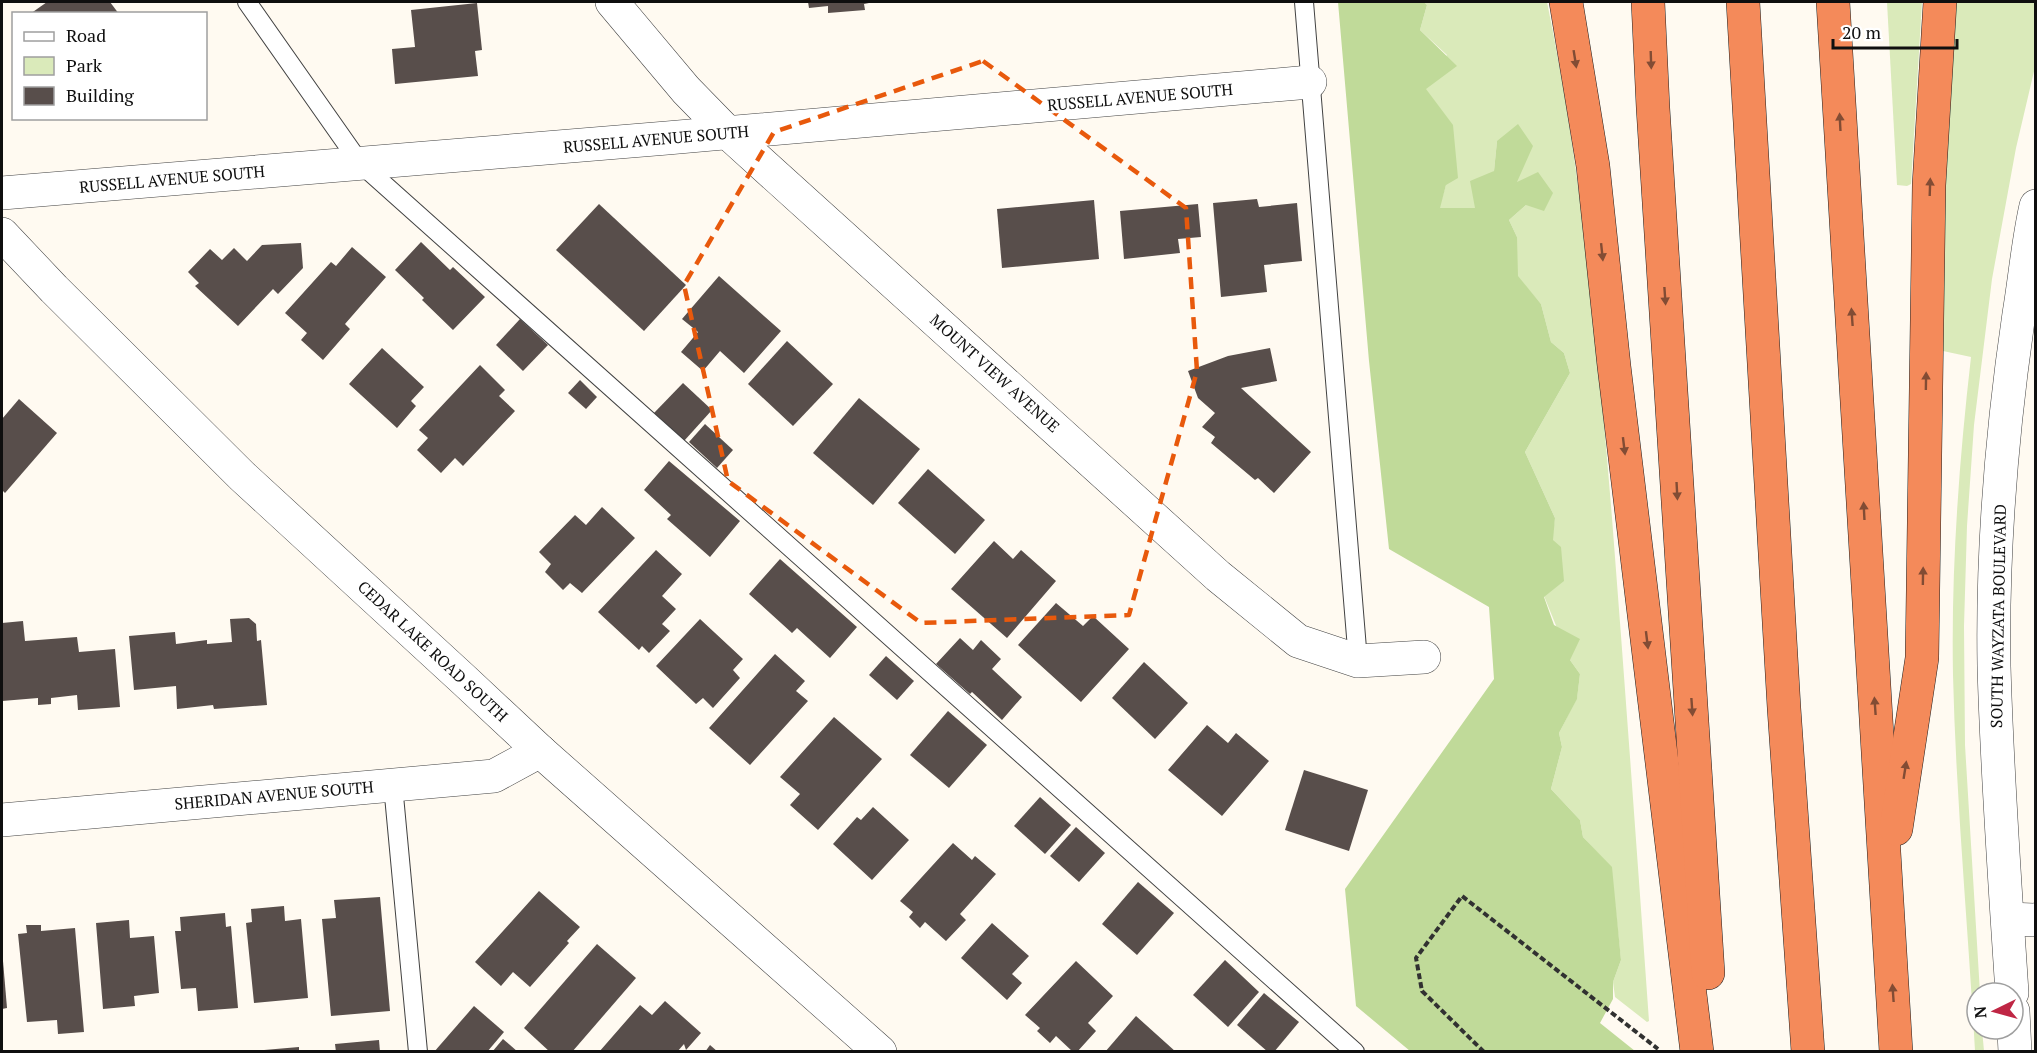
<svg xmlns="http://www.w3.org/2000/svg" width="2037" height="1053" font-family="'PT Serif',serif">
  <rect width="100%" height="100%" fill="#fffaf1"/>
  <!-- green -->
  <g fill="#daeaba">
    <path d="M1424,2H1547C1582,172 1598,345 1612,518C1625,685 1637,853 1649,1021L1647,1022L1615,997L1613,982L1621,960L1611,867L1583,837L1580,820L1551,789L1562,747L1559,733L1577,698L1580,674L1570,660L1544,596L1555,518L1525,452L1570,373L1564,353L1551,342L1541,304L1517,276V237L1509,220L1526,205L1497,141L1494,171L1475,208H1439L1446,185L1425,89L1447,55L1420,30L1427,5Z"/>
    <polygon points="1887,2 1922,2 1911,184 1907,186 1897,185"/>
    <path d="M1956,2H2035V67L2016,148L1992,279L1974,425L1967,526L1964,626L1965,745L1980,993H1977V1029H1982L1984,1051H1975C1968,926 1956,800 1953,675C1951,569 1959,462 1971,357L1943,351C1942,235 1946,117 1956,2Z"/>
  </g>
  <!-- forest -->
  <polygon fill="#c0da99" points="1338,2 1424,2 1427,5 1420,30 1457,66 1426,89 1453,125 1458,178 1446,185 1440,208 1475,208 1470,181 1494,171 1497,141 1518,124 1533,146 1517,182 1538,172 1553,193 1544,211 1526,205 1509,220 1517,237 1518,276 1541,304 1551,342 1564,353 1570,373 1525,452 1555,518 1553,540 1561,547 1564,581 1544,597 1554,625 1580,639 1570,660 1580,674 1577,699 1559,733 1562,747 1551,789 1580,820 1583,837 1612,867 1621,960 1613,982 1613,999 1600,1023 1635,1051 1410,1051 1356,1006 1345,889 1494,679 1489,607 1389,549 1369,361"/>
  <!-- building -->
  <g fill="#584e4b">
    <polygon points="47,2 110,2 119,14 30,14"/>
    <polygon points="808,2 869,2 869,3 864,4 865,10 828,13 828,6 809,8"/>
    <polygon points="477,3 482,50 475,51 478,76 395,84 392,49 415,47 411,10"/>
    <polygon points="1257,199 1259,207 1297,203 1302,261 1264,265 1267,292 1221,297 1213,203"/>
    <polygon points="1094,200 1099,259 1002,268 997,209"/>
    <polygon points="599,204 686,285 644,331 556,250"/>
    <polygon points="1198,204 1201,237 1178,239 1180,253 1124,259 1120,211"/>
    <polygon points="421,242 450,270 453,267 485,297 453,330 422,300 424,298 395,270"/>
    <polygon points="301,243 303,268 278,294 273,289 238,326 195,286 199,283 188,272 210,249 222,260 234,248 247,261 262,245"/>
    <polygon points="352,247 386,277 345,324 350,329 323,360 301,340 307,333 285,313 331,262 336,266"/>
    <polygon points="719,276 781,331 744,373 720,351 703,371 681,352 698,332 682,319"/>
    <polygon points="520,319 548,345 523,371 496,345"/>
    <polygon points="787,341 833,384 793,426 748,384"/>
    <polygon points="382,348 424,387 411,401 416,406 397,428 349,384"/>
    <polygon points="1270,348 1277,381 1241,388 1311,452 1274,493 1258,478 1255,480 1211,443 1215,437 1202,427 1215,413 1198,398 1188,371 1228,356"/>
    <polygon points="480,365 505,390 499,396 515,411 463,466 455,458 441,473 417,450 428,438 419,430"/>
    <polygon points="580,380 597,397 586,409 568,393"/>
    <polygon points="683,383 712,410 684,441 654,413"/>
    <polygon points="859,398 920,449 873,505 813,453"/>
    <polygon points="19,399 57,433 5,493 2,490 2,419"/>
    <polygon points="705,424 733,450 717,468 689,442"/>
    <polygon points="669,461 740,521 710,557 667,519 671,515 644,490"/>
    <polygon points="928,469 985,520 955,554 898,503"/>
    <polygon points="602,507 635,538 582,593 570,583 563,590 545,572 551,564 539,552 575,515 586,525"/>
    <polygon points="994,541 1013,559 1021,550 1056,581 1007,638 951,589"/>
    <polygon points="656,550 682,574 662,596 676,609 662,624 670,631 649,653 642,646 639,650 598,612"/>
    <polygon points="780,559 857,627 830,658 797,628 792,633 749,594"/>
    <polygon points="1056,603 1083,626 1093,616 1129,649 1081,702 1018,645"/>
    <polygon points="249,618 256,624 257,641 261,640 267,705 214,709 213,705 177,709 176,686 134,690 129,636 175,632 176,644 207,640 207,644 232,642 230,619"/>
    <polygon points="700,619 743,659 733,670 740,678 713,708 703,698 696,704 656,666"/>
    <polygon points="23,621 25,641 77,637 79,652 115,649 120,707 78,710 77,695 51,698 51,704 38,705 38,698 2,701 2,623"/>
    <polygon points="960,638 973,650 981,640 1001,659 992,669 1022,697 1002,720 972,692 970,694 936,664"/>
    <polygon points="775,654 805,681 796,691 808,701 750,765 709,728"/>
    <polygon points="886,656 914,681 897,700 869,675"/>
    <polygon points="1144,662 1188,703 1155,739 1112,698"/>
    <polygon points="948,711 987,745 949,788 910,755"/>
    <polygon points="834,717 882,759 818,830 790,805 800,794 780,777"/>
    <polygon points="1207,725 1228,743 1236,733 1269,761 1222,816 1168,770"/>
    <polygon points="1304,770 1368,790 1349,851 1285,830"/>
    <polygon points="1040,797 1071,825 1045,854 1014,826"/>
    <polygon points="873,807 909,840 872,880 833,844 857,817 861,820"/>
    <polygon points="1076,827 1105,853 1079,882 1050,856"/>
    <polygon points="953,843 972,860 975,856 996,874 960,914 966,920 946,941 925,922 920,928 909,917 913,912 900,901"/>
    <polygon points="1138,882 1174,913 1137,955 1102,924"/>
    <polygon points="539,891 580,927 567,941 569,943 530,987 513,972 501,986 475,962"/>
    <polygon points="380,897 390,1011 331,1016 322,919 336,918 334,900"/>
    <polygon points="284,906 285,921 301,919 308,998 254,1003 246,923 252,922 251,909"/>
    <polygon points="225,913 226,927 231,926 238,1008 198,1011 196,988 181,989 175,931 181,931 180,917"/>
    <polygon points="129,920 130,938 154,936 159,993 134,996 135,1006 103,1009 96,923"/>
    <polygon points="992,923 1029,956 1012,974 1022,983 1007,1000 961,958"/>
    <polygon points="26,925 41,925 41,931 75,928 84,1032 58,1034 57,1020 27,1022 18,934 27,933"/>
    <polygon points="597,944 636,978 572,1052 550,1052 524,1028"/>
    <polygon points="1225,960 1259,992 1228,1027 1193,995"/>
    <polygon points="2,961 3,961 7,1008 2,1009"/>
    <polygon points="1076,961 1113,996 1088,1023 1096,1031 1077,1052 1073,1052 1056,1036 1050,1043 1037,1031 1040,1028 1025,1015"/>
    <polygon points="1264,993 1299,1022 1274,1052 1268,1052 1237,1025"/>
    <polygon points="665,1001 701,1033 686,1050 684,1044 677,1052 599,1052 640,1005 652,1015"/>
    <polygon points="474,1006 504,1032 487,1052 434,1052"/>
    <polygon points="1136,1016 1176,1052 1105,1052"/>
    <polygon points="503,1039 518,1052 492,1052"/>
    <polygon points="379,1040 380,1052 336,1052 335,1044"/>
    <polygon points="710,1045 718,1052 705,1052"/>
    <polygon points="299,1047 299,1052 264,1052 264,1050"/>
  </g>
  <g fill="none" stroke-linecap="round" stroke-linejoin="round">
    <!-- service casing -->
    <g stroke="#424242" stroke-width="20">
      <g id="service">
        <polyline points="247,2 360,163 1355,1052"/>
        <polyline points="1304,2 1358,661"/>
        <polyline points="393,785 418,1052"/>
      </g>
    </g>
    <!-- minor casing -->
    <g stroke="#424242" stroke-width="34">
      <g id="minor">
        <polyline points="612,2 686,90 727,132 1218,576 1298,641 1358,661 1424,657"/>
        <polyline points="2,193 667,138 1310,82"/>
        <polyline points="2,820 494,776 540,751"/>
        <polyline points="2008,919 2036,920"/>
      </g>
    </g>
    <!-- tertiary casing -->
    <g stroke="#424242" stroke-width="34">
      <g id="tertiary">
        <polyline points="2,234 54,289 242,476 464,680 540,751 880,1052"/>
        <path d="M2012,993C2005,884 1997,775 1994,666C1992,549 2002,430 2019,314C2025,278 2028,241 2036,206"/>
        <polyline points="2013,1011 2015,1052"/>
      </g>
    </g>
    <!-- motorway casing -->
    <g stroke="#202020" stroke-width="34">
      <g id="motorway">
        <polyline points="1566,2 1593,166 1614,366 1697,1052"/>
        <polyline points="1648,2 1653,108 1708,973"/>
        <polyline points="1743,2 1784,708 1808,1052"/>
        <polyline points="1833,2 1896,1052"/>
        <polyline points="1896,829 1922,658 1929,185 1940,2"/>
      </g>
    </g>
    <!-- path -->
    <polyline stroke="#313131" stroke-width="4" stroke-dasharray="6 3" stroke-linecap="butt" points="1484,1052 1422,991 1416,958 1462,896 1658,1049"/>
    <!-- service -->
    <use href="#service" stroke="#fff" stroke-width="18"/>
    <!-- minor -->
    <use href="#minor" stroke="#fff" stroke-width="33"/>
    <!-- tertiary -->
    <use href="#tertiary" stroke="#fff" stroke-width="33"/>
    <!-- motorway -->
    <use href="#motorway" stroke="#f48a5a" stroke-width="33"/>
  </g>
  <!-- one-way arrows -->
  <defs><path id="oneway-solid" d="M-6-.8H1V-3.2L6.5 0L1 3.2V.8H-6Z" transform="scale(1.5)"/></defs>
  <g fill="#824c34">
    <use href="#oneway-solid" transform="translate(1575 59) rotate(81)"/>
    <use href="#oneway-solid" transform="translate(1651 60) rotate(88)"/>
    <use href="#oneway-solid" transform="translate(1840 122) rotate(-93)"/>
    <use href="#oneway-solid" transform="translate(1930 187) rotate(-88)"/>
    <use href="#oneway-solid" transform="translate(1602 252) rotate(84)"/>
    <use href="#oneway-solid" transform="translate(1665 296) rotate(86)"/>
    <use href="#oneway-solid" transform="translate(1852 317) rotate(-94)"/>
    <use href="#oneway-solid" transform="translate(1926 381) rotate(-89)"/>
    <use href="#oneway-solid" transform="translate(1624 446) rotate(83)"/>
    <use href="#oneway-solid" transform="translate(1677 491) rotate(87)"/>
    <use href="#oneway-solid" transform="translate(1864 511) rotate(-93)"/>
    <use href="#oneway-solid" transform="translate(1923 576) rotate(-89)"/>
    <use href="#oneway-solid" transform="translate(1647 640) rotate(83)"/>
    <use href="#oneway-solid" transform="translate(1875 706) rotate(-94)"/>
    <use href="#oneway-solid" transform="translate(1692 707) rotate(86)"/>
    <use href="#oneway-solid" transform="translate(1905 770) rotate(-81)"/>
    <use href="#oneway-solid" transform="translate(1893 993) rotate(-94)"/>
  </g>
  <!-- marked area -->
  <path fill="none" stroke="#e8590c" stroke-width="4.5" stroke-dasharray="12 8" stroke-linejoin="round" d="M983,61L1186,208L1197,371L1129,615L921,623L728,481L684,285L774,132Z"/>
  <g text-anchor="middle" stroke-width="6" stroke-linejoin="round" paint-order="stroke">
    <!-- street labels -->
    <g font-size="16" fill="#0f0f0f" stroke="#fff">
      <text transform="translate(1140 97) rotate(-5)" y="6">RUSSELL AVENUE SOUTH</text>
      <text transform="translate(656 139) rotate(-5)" y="6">RUSSELL AVENUE SOUTH</text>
      <text transform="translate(172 179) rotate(-5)" y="6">RUSSELL AVENUE SOUTH</text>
      <text transform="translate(995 373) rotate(42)" y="6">MOUNT VIEW AVENUE</text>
      <text transform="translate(1998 616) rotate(-89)" y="6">SOUTH WAYZATA BOULEVARD</text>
      <text transform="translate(433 651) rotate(43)" y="6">CEDAR LAKE ROAD SOUTH</text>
      <text transform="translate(274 795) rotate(-5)" y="6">SHERIDAN AVENUE SOUTH</text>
    </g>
  </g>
  <!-- border -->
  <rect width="2037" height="1053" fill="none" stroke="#0f0f0f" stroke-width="6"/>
  <!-- legend -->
  <rect x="12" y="12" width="195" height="108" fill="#ffffff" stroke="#9f9f9f" stroke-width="1.5"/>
  <rect x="24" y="32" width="30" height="9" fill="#ffffff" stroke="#9f9f9f" stroke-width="1.5"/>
  <text x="66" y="42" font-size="18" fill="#0f0f0f">Road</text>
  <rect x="24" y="57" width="30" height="18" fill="#daeaba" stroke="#9f9f9f" stroke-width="1.5"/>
  <text x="66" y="72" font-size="18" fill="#0f0f0f">Park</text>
  <rect x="24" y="87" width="30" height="18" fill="#584e4b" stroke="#9f9f9f" stroke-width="1.5"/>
  <text x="66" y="102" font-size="18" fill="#0f0f0f">Building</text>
  <!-- north arrow -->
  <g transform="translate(1995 1011) rotate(265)"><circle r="28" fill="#ffffff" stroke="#9f9f9f" stroke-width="1.5"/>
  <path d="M0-4.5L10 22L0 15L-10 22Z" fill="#bf2644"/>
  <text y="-9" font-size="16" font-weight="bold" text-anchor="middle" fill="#0f0f0f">N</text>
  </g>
  <!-- scale -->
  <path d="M1833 39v9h124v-9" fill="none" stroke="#0f0f0f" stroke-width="3"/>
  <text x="1842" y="39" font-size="18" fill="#0f0f0f" stroke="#ffffff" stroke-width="4.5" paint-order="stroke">20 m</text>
</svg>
